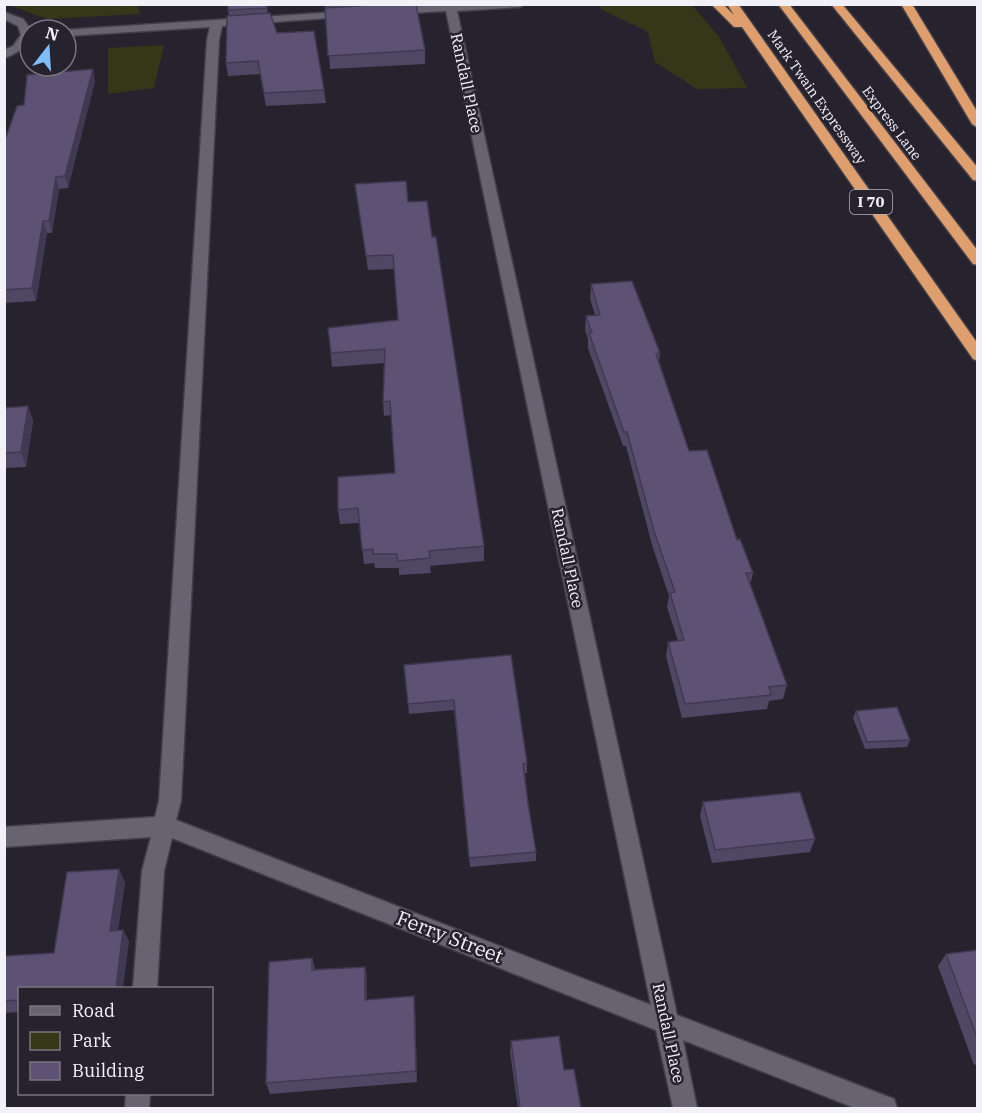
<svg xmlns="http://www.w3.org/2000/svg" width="982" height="1113" font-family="'IBM Plex Serif',serif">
  <rect width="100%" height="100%" fill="#26232e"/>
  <!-- green -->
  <g fill="#343718">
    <polygon points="9,5 137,5 140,14 47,19"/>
    <polygon points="599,5 692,5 720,38 747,88 697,89 655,62 648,32 601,9"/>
    <polygon points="164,45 154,88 108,94 108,48"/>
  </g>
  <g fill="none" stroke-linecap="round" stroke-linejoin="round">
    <!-- minor casing -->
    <g stroke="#423f48" stroke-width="3">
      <g id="minor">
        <polygon points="451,4 525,4 520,7 457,11 677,1015 894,1099 897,1108 855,1108 683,1040 697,1108 673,1108 656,1030 172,838 164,871 157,988 133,988 142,871 151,837 4,847 4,827 155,817 159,801 207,40 210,27 66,36 64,30 351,11 357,14 355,16 222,26 219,40 181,801 176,820 651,1005 446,11 393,14 387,11 393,8"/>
        <path d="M4,12L23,19L31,30C27,43 21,53 4,58V50L13,46L21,35L18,26L4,19Z"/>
        <polygon points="126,1094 150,1094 149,1108 125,1108"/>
      </g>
    </g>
    <!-- highway casing -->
    <g stroke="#423f48" stroke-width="3">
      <g id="highway">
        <polygon points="711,4 723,4 734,15 727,4 738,4 978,344 978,361 973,359 742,27 734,27"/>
        <polygon points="778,4 789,4 978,251 978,265 973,264"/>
        <polygon points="831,4 842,4 978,168 978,181 973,180"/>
        <polygon points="901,4 912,4 978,113 978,128 972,124"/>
      </g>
    </g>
    <!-- minor -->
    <use href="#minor" fill="#676370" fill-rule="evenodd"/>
    <!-- highway -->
    <use href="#highway" fill="#df9e6e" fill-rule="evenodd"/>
  </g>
  <!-- wall -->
  <g fill="#504764">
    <polygon points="325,4 416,4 425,50 425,64 330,69"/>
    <polygon points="267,8 268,13 277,33 324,90 326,103 266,106 260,74 228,76 226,63 229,16 228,10"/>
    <polygon points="95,81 68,188 59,189 52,233 47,233 36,301 4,303 4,143 24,105"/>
    <polygon points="355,184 408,202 484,546 484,561 430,566 431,573 399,575 399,568 375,568 374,563 364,564 359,523 340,524 338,510 395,473 391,415 384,416 383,402 384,363 332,367 328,328 398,320 394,269 368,270"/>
    <polygon points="591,284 660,353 659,361 689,451 737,540 753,573 750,585 787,685 783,699 769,701 767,709 682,718 666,656 668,642 678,641 667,607 669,596 652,545 626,446 623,446 588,348 588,339 585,330 586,316 595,315 590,299"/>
    <polygon points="28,406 33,421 26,467 4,468 4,408"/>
    <polygon points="511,655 527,763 527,773 525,773 528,803 536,852 536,861 470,867 454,710 409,714 404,665"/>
    <polygon points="856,711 910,740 907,747 865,749 853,718"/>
    <polygon points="703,802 815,839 810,852 712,863 700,816"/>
    <polygon points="125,882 118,930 123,930 129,942 20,988 20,1012 4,1013 4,956 54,953"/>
    <polygon points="978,950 978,1064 974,1065 938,966 946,954"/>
    <polygon points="312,958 315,969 365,967 367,979 367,1000 415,1008 417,1082 270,1094 266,1083"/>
    <polygon points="511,1041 564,1070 581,1108 518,1108 510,1052"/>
  </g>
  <!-- shaded-wall -->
  <g fill="#413951">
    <polygon points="93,69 95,81 68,188 65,176"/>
    <polygon points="56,177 59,189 52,233 49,221"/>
    <polygon points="43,221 47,233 36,301 32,288"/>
    <polygon points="28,406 33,421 26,467 21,452"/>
    <polygon points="119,869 125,882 116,943 110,931"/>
    <polygon points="123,930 129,942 123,988 116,988"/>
    <polygon points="365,967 367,979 367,1012 365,1000"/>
    <polygon points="414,996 415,1008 417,1082 416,1071"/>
  </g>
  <!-- building -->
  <g fill="#5d5274" stroke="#413951" stroke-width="1.5">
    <polygon points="228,4 266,4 267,8 228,10"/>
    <polygon points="387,4 416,4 425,50 328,56 325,8"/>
    <polygon points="270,13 277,33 314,31 324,90 264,93 258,61 226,63 227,16"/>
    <polygon points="93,69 65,176 56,177 49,221 43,221 32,288 4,290 4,143 17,106 24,105 27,75"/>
    <polygon points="406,181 408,202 427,201 432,237 436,237 484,546 429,551 430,558 398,561 397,554 373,554 373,549 362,550 358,508 338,510 338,477 395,473 390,401 383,402 385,349 331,353 328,328 398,320 393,255 366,256 355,184"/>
    <polygon points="632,281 660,353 656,354 689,451 707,450 737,540 740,539 753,573 746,573 787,685 769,687 771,695 685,704 668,642 684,640 670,593 675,592 654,531 627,432 624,432 589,333 592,333 586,316 600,315 591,284"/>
    <polygon points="28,406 21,452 4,453 4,408"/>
    <polygon points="511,655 527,763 523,764 528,803 536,852 469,858 454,700 408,704 404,665"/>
    <polygon points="897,707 910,740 867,742 856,711"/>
    <polygon points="800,792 815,839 715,850 703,802"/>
    <polygon points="119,869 110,931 123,930 116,988 20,988 20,1000 4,1001 4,956 54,953 67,872"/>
    <polygon points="978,950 978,1040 946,954"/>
    <polygon points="312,958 312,970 365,967 365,1000 414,996 416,1071 266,1083 269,962"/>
    <polygon points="559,1036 564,1070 574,1069 581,1108 520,1108 511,1041"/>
  </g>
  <g text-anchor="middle" stroke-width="5" stroke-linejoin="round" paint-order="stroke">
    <!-- far-street labels -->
    <g font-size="14" fill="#f3f1f8" stroke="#26232e">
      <text transform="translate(817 97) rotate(55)" y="5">Mark Twain Expressway</text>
      <text transform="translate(892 123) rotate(53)" y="5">Express Lane</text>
    </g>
    <!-- shield labels -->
    <rect fill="#26232e" stroke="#b6b3bb" stroke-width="1.5" x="850" y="190" width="42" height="24" rx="4.5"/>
    <g font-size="15" font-weight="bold" fill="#f3f1f8">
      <text x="871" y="207">I 70</text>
    </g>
    <!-- street labels -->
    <g font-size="16" fill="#f3f1f8" stroke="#26232e">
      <text transform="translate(467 83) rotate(78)" y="6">Randall Place</text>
      <text transform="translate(568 558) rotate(78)" y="6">Randall Place</text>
      <text transform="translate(669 1033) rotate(78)" y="6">Randall Place</text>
    </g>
    <!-- near-street labels -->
    <g font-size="20" fill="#f3f1f8" stroke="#26232e">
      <text transform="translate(450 937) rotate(21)" y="7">Ferry Street</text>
    </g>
  </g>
  <!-- border -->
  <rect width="982" height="1113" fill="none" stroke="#f3f1f8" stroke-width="12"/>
  <!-- legend -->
  <rect x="18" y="987" width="195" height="108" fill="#26232e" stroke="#78757f" stroke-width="1.5"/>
  <rect x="30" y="1006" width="30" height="9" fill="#676370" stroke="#78757f" stroke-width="1.5"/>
  <text x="72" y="1017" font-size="18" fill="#f3f1f8">Road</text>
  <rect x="30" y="1032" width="30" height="18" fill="#343718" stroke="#78757f" stroke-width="1.5"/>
  <text x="72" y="1047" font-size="18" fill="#f3f1f8">Park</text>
  <rect x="30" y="1062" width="30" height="18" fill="#5d5274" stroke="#78757f" stroke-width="1.5"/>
  <text x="72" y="1077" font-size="18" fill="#f3f1f8">Building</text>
  <!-- north arrow -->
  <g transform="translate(48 48) rotate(17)"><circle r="28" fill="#26232e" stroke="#78757f" stroke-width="1.5"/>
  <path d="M0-4.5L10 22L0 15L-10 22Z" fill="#7fbdf9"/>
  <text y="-9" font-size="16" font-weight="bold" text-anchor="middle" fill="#f3f1f8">N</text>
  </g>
</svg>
